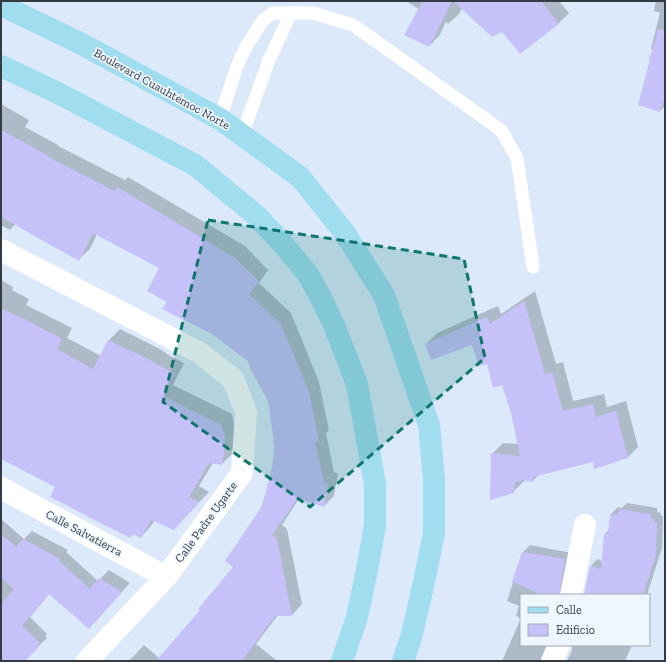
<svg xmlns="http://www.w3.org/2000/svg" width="666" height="662" font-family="'Zilla Slab',serif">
  <rect width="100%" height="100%" fill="#dbe9fb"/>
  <!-- shadow -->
  <g fill="#0003">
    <polygon points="406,1 559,1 569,13 559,23 520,52 503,31 462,8 459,14 448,24 446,22 439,36 429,46 420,10"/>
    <polygon points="656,1 665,1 665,106 660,111 651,59 649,59 653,50 651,49 660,13 654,11"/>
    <polygon points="1,104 29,120 25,127 58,145 58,146 125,180 128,177 245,246 268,270 259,283 291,313 319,382 329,430 326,433 334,472 338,474 334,496 324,506 300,497 282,525 287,529 302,604 292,615 278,615 256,644 277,661 129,661 144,645 159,658 201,610 234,567 262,506 273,469 275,452 274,434 269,400 249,361 168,301 160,267 97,234 90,249 79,259 15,224 10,230 1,225"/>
    <polygon points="1,280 13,287 12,290 29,299 26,305 72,328 67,338 101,356 109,340 120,329 160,349 170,356 184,363 173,385 232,414 235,427 233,453 222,464 213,463 199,486 209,492 174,529 155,520 151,526 141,537 133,534 130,537 56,487 1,458"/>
    <polygon points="535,291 556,364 563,362 573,401 604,394 607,407 626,401 638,447 628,457 594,461 539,474 533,481 525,480 513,492 492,454 503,443 518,444 512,413 503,384 487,362 472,344 426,344 437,333 498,306 501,314"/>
    <polygon points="627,503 657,508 657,512 661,513 661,516 663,516 662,548 647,595 585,595 591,566 597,559 602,561 605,534 609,530 611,514 618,507 622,508"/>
    <polygon points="1,519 24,539 32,531 68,550 66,552 98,581 109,570 130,583 89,628 50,593 30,617 47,634 45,636 47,638 23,661 1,661"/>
    <polygon points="530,545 572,553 568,595 521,595 521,645 548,645 548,661 502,661 521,618 516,616 519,606 507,601 523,552"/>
    <polygon points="572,645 632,645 625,661 567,661 572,650"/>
  </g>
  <!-- building -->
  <g fill="#c6c1f8">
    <polygon points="423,1 452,1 429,47 404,35"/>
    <polygon points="453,1 541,1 559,24 520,54 502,32 492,37"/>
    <polygon points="658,29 665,30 665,98 660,112 638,105"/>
    <polygon points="1,130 49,156 48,157 115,191 117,187 234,257 259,281 249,294 281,324 309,392 319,441 315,442 324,482 328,484 324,507 298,498 272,535 277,539 292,616 275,616 242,661 156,661 200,610 198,609 233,567 225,561 262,506 272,468 274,452 273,435 268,401 251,370 248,361 210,333 162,309 167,302 147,291 159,268 93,233 79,261 1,217"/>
    <polygon points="524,301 545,374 552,372 563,411 593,404 596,417 616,411 628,458 594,469 593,462 533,477 533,482 521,480 521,482 515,482 514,493 490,500 491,453 520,456 511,413 502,385 493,388 487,364 479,366 472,345 431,360 425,344 487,317 490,324"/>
    <polygon points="1,308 28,321 62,339 57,349 93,369 108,340 150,360 160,366 174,373 163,396 221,425 225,438 224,453 222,465 209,463 189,497 199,502 174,530 151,520 141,538 132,534 130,538 50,497 55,487 1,459"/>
    <polygon points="619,509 651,514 651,519 654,519 654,522 657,522 656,555 643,595 584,595 590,566 601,569 604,534 608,534 610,514 618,515"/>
    <polygon points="1,534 16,547 23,539 60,559 59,561 90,589 99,578 122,592 89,629 49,594 22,626 40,643 37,645 39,647 25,661 1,661 1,604 14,589 1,578"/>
    <polygon points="522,552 565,559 559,595 543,595 512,582"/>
  </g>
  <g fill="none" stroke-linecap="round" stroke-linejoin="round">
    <!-- service -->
    <g stroke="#fff" stroke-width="13">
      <polyline points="220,119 237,66 246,47 263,20 273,13 313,13 353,25 501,130 517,158 533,267"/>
      <polyline points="242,135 269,60 291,13"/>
    </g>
    <!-- minor -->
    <g stroke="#fff" stroke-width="22">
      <polyline points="1,250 200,353 233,379 246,412 242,473 166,577 87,661"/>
      <polyline points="1,488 166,577"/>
      <polyline points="571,595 585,525"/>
      <polyline points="552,661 559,645"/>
    </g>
    <!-- primary -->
    <g stroke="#9fddef" stroke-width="22">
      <polyline points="1,5 80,43 220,119 300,177 344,232 384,295 429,425 434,479 434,533 424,582 411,638 403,661"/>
      <polyline points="1,66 54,91 195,165 258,217 282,243 307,273 320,296 334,325 357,384 375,484 375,525 367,570 357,617 342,661"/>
    </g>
  </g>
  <!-- marked area -->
  <path fill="#0f766e" fill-opacity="0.2" stroke="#0f766e" stroke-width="3" stroke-dasharray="8 5" stroke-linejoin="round" d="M208,220L464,259L485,358L310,507L163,402Z"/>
  <g text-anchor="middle" stroke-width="3.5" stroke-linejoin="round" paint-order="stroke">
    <!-- street labels -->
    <g font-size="12" fill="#343b43" stroke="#eef6ff">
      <text transform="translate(162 89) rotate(29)" y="4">Boulevard Cuauhtémoc Norte</text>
      <text transform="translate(206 522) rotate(-54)" y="4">Calle Padre Ugarte</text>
      <text transform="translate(84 533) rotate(28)" y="4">Calle Salvatierra</text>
    </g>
  </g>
  <!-- border -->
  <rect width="666" height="662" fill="none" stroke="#343b43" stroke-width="4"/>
  <!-- legend -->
  <rect x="520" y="594" width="130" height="52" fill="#eef6ff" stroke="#a4abb4"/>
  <rect x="528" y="607" width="20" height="6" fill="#9fddef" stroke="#a4abb4"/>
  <text x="556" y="614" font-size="12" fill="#343b43">Calle</text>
  <rect x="528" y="624" width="20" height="12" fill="#c6c1f8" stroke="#a4abb4"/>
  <text x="556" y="634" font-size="12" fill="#343b43">Edificio</text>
</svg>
